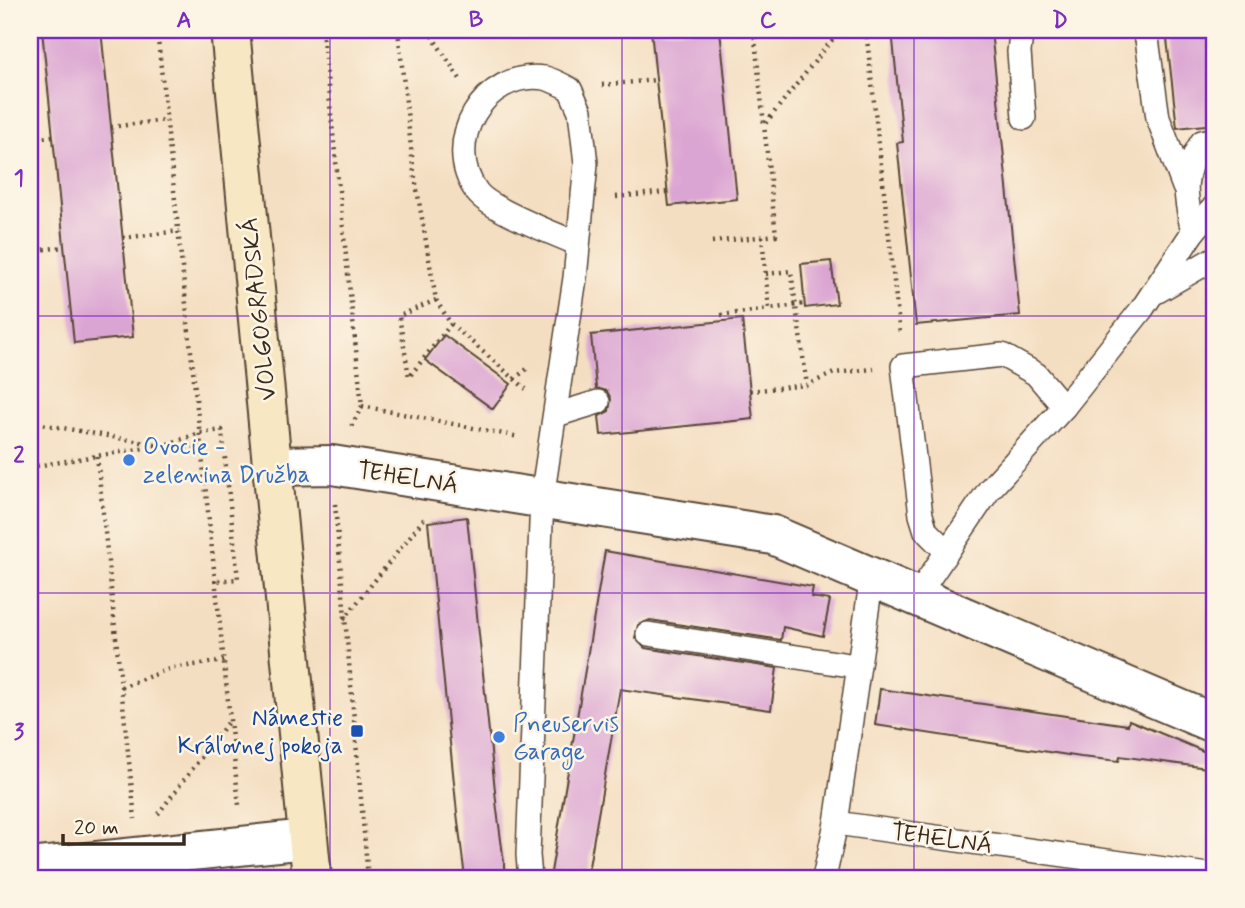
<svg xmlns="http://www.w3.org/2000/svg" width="1245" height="908" font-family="Mynerve,sans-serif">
  <rect width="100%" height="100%" fill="#fcf5e5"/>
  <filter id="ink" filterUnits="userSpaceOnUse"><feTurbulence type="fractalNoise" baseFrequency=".0143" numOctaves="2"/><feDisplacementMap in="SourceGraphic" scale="14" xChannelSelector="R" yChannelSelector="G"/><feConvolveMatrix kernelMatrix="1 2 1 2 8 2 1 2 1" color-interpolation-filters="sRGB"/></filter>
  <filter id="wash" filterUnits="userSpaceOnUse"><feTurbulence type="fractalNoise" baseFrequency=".00686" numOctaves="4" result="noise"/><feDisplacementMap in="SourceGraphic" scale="28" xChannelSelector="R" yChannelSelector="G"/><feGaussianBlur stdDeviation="1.57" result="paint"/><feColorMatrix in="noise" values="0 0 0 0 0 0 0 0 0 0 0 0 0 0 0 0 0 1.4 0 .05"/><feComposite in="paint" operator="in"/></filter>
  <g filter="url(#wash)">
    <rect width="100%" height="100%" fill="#f4dec1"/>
    <g id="blocks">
      <!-- building -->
      <g fill="#dba5d3">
        <polygon points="42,30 101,30 133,337 74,343"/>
        <polygon points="651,30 720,30 737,199 669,206"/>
        <polygon points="892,30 991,30 1020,315 916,325 897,143 903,142"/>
        <polygon points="1166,30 1215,30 1215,124 1177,128"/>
        <polygon points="831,261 837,304 805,308 801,264"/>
        <polygon points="742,319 753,419 601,435 599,416 609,411 611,399 607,391 596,388 591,335"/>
        <polygon points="444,335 511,384 493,409 425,360"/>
        <polygon points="467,517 497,810 506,878 465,878 457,813 428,522"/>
        <polygon points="605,551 813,587 811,597 830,600 823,636 783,627 781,640 650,620 638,625 635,638 645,648 777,668 771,710 620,689 587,878 550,878"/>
        <polygon points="880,689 1128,725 1129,720 1215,756 1215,769 1120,756 1119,761 1081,757 875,725"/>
      </g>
    </g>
  </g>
  <g filter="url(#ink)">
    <use href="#blocks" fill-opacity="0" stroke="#574536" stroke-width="2"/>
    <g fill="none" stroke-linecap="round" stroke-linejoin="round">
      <!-- lane casing -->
      <g stroke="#574536" stroke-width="26">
        <g id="lane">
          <polyline points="1143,30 1147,39 1158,118 1184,187"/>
          <polyline points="1024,118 1019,52 1021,34 1029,30"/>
          <path d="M1193,232C1185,195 1180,176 1202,142L1215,139"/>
          <polyline points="1156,292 1215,258"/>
          <polyline points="556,415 598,402"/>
          <polyline points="947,552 926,531 921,515 903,366 1002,355 1036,374 1064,407"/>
          <polyline points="917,596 989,490 1064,407 1142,309 1193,232 1215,206"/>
          <polyline points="648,634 856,666"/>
          <polyline points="836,823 1215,876"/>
          <path d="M530,878L528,855L542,498L575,278L586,164L580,111L570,89C562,85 553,80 545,78C483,69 441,144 477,192C490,210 556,234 578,244"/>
          <polyline points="824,878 836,823 872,576"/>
        </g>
      </g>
      <!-- street casing -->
      <g stroke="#574536" stroke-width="42">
        <g id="street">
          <polyline points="274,466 332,465 773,535 1215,724"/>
          <polyline points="30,868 307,839"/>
        </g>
      </g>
      <!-- secondary casing -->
      <g stroke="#574536" stroke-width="42">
        <polyline id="secondary" points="230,30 312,878"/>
      </g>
      <!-- path -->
      <g stroke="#574536" stroke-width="4.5" stroke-dasharray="2 5" stroke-linecap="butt">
        <polyline points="157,30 239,805"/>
        <polyline points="322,30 362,406 351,427"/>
        <polyline points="398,30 413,166 436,300 451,324 526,389"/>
        <polyline points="428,30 460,79"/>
        <polyline points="754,30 764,125 840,30"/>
        <polyline points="866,30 900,335"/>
        <polyline points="30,31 35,30"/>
        <polyline points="602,85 656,80"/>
        <polyline points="111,127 166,120"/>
        <polyline points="30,140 53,136"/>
        <polyline points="616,197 667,192"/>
        <polyline points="762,236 769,309 805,304"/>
        <polyline points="123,238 179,231"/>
        <polyline points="712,242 776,235 764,125"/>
        <polyline points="30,251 64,247"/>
        <polyline points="766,274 791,271 807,385"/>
        <polyline points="436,300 399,316 409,377 451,324"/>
        <polyline points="721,315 769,309"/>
        <polyline points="30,373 36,424"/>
        <polyline points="514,379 527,369"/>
        <polyline points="750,391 807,385 834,373 874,369"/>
        <polyline points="362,406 519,437"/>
        <polyline points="30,422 162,446 200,433 222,430 238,579 215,581"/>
        <polyline points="165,446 201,448"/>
        <polyline points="97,456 135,819"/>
        <polyline points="30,467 157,446"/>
        <polyline points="335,504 368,878"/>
        <polyline points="344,619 424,519"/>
        <polyline points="121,687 172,668 224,661"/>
        <polyline points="158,814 229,721"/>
      </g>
      <!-- lane -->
      <use href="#lane" stroke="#fff" stroke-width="23"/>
      <!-- street -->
      <use href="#street" stroke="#fff" stroke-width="38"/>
      <!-- secondary -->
      <use href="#secondary" stroke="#f7e8c3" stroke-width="38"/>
    </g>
  </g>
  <!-- grid -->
  <path fill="none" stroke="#7b2cbf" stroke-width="2" stroke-opacity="0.55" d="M330,30V878M622,30V878M914,30V878M30,316H1215M30,593H1215"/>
  <!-- markers -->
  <g fill="#3f7fe0" stroke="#fcf5e5" stroke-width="2.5">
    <circle cx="129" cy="460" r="7"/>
    <circle cx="499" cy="737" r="7"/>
  </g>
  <rect fill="#1a4fb4" stroke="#fcf5e5" stroke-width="2.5" x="350" y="724" width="14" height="14" rx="3.5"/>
  <g text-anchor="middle" stroke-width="5" stroke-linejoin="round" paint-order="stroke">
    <!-- street labels -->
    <g font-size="24" fill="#3b2a1e" stroke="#fcf5e5">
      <text transform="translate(258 309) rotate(-96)" y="8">VOLGOGRADSKÁ</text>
      <text transform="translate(408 477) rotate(9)" y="8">TEHELNÁ</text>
      <text transform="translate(942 838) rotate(8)" y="8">TEHELNÁ</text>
    </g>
    <!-- shop labels -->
    <g font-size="24" fill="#366cbe" stroke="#fcf5e5" text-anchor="start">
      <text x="143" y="454">Ovocie -<tspan x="143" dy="28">zelenina Družba</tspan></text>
      <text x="513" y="731">Pneuservis<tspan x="513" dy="28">Garage</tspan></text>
    </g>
    <!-- transit labels -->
    <g font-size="24" fill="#164399" stroke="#fcf5e5" text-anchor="end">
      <text x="343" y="725">Námestie<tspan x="343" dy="28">Kráľovnej pokoja</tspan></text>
    </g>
  </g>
  <!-- margin -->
  <rect width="1245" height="908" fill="none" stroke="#fcf5e5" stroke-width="77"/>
  <!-- scale -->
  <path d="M63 834v10h121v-10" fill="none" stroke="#3b2a1e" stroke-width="3.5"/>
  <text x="74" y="834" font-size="21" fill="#3b2a1e" stroke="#fcf5e5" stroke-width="5" paint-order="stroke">20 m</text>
  <rect x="38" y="38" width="1168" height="832" fill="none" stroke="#7b2cbf" stroke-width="2.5"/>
  <g font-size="23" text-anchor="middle" font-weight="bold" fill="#7b2cbf">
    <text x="184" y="27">A</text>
    <text x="476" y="27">B</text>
    <text x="768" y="27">C</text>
    <text x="1060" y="27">D</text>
    <text x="19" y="185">1</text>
    <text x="19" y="462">2</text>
    <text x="19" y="739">3</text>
  </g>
</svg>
